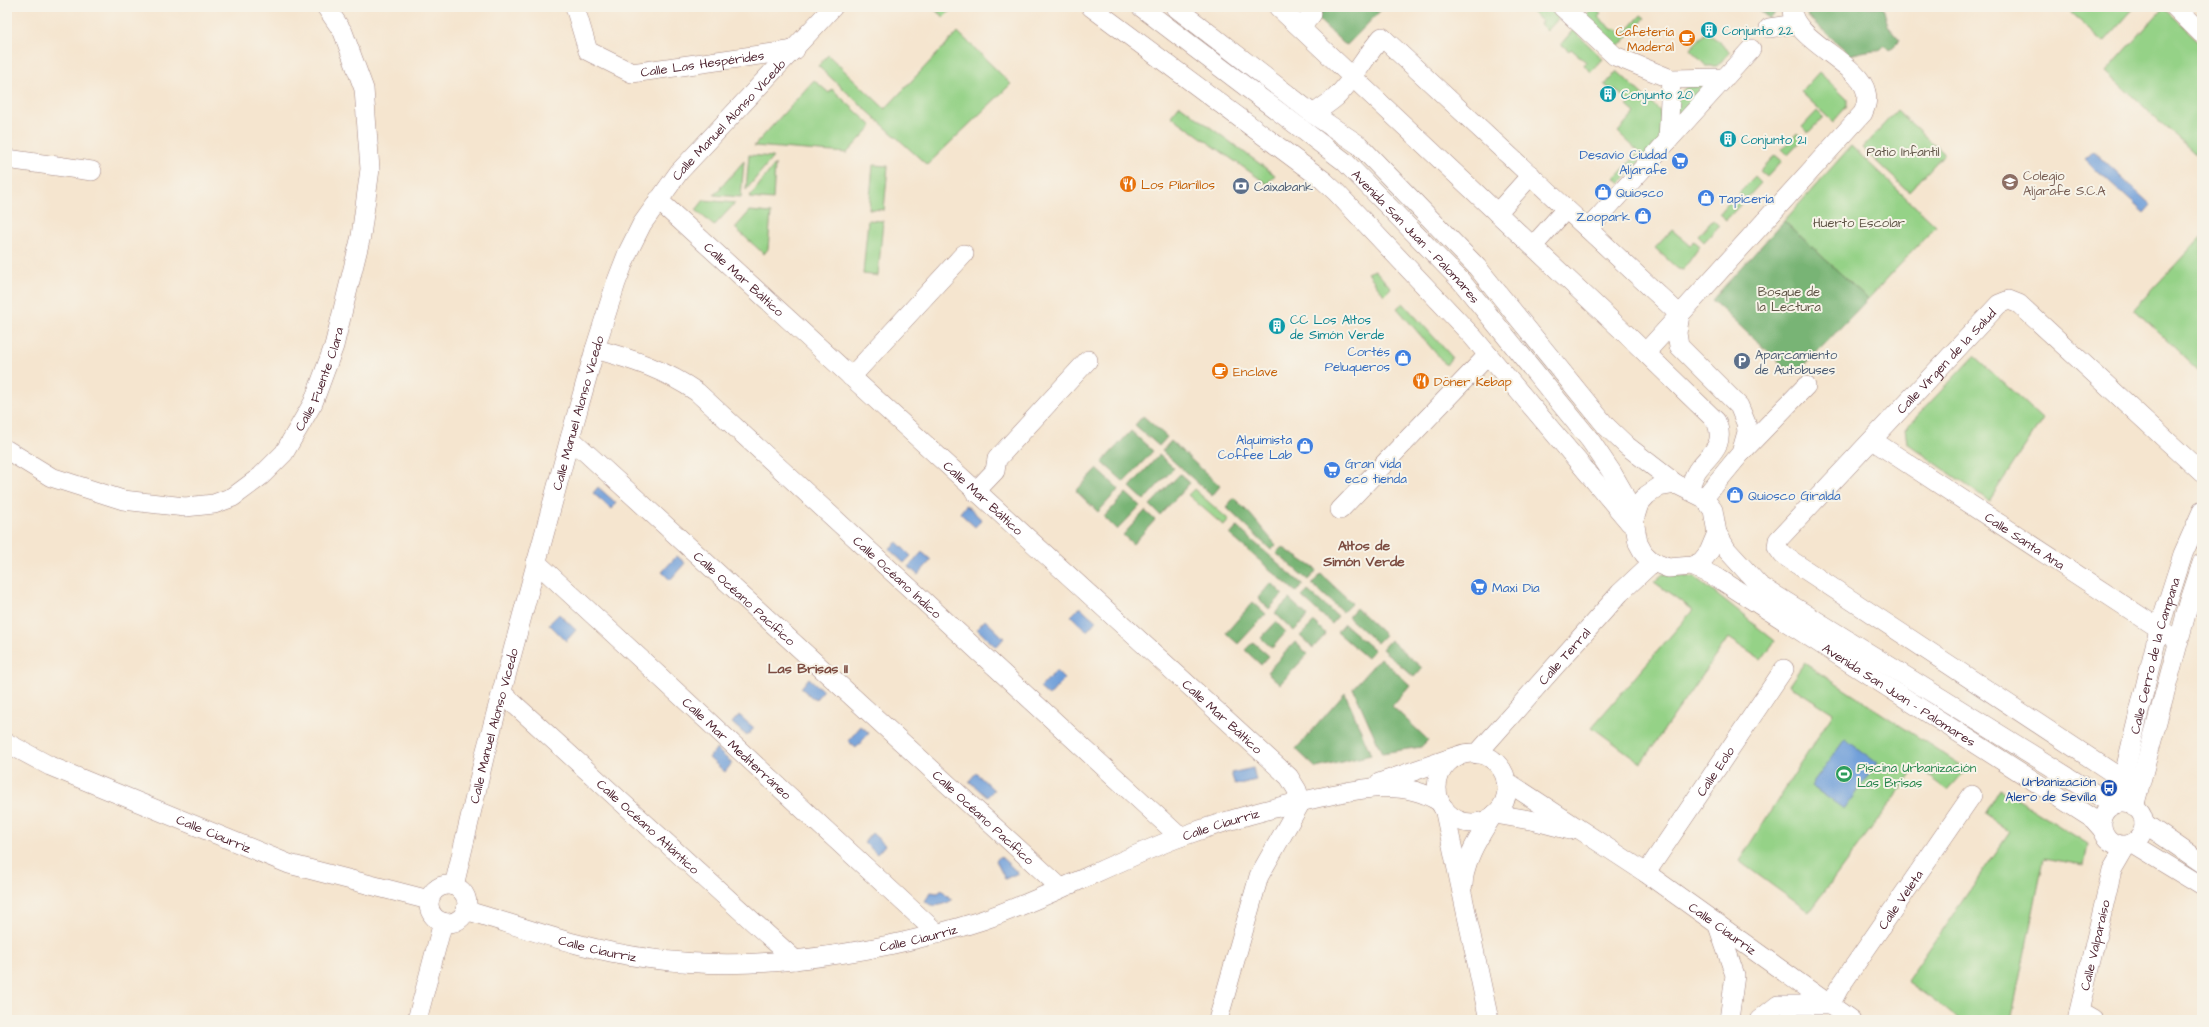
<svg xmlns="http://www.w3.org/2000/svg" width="2209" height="1027" font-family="'Architects Daughter',sans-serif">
  <rect width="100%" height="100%" fill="#f7f3e8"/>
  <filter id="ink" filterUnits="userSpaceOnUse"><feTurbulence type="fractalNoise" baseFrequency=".025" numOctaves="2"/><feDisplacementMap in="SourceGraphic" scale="8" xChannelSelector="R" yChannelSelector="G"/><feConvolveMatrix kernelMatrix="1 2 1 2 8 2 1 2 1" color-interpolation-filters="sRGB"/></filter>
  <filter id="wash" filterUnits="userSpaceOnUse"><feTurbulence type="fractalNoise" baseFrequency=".012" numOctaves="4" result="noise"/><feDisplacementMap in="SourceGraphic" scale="16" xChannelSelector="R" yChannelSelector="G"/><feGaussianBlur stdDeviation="0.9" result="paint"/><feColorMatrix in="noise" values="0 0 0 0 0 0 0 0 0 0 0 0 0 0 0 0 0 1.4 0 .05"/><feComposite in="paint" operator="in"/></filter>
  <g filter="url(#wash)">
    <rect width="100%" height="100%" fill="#f5e5cf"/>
    <!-- green -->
    <g fill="#95d287" stroke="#707859">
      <polygon points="931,7 954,7 944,17"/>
      <polygon points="1521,7 1547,7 1559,18 1547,31 1540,24 1542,21 1527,8 1525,10"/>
      <polygon points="1593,7 1601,14 1598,17 1613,30 1615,28 1623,35 1641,15 1645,18 1618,47 1585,16"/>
      <polygon points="2064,7 2135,7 2104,42"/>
      <polygon points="2163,8 2202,44 2202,160 2106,72"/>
      <polygon points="1573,30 1603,59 1591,72 1584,65 1586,62 1571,49 1569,51 1561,44"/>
      <polygon points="1707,31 1730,52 1717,66 1706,66 1690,49"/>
      <polygon points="958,32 1011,84 927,165 818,66 828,55 885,109"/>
      <polygon points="1617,71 1660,111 1662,138 1620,183 1615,178 1639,152 1618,132 1635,113 1627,106 1630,103 1615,89 1613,92 1605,85"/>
      <polygon points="1819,72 1847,99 1847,106 1833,122 1801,92"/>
      <polygon points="814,80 829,93 832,89 872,126 847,153 754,146"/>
      <polygon points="1710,85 1675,123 1676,98 1687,86"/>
      <polygon points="1180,105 1275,175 1267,184 1171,116"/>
      <polygon points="1897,110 1944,154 1909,192 1862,148"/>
      <polygon points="1817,111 1823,117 1808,133 1802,127"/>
      <polygon points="1797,133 1803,139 1788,155 1782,149"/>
      <polygon points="1851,146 1936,226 1868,299 1784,221"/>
      <polygon points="749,155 773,157 746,190"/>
      <polygon points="1775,155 1782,161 1767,177 1760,171"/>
      <polygon points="744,161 741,197 714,195"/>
      <polygon points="775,164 773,200 749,198"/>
      <polygon points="873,165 888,166 884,210 869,209"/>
      <polygon points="1755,177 1761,183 1746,199 1739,193"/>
      <polygon points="1734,197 1741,204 1726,220 1719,214"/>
      <polygon points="704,200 735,203 714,226 696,210"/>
      <polygon points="750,211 771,213 768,249 764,254 735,228"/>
      <polygon points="868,220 883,221 878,276 863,274"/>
      <polygon points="1713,220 1719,226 1704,242 1698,236"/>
      <polygon points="1672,230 1690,245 1694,241 1700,246 1683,270 1678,269 1655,248"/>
      <polygon points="2202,236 2202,374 2134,309"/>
      <polygon points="1375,270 1391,288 1384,295 1368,273"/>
      <polygon points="1403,303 1452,357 1446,365 1397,308"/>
      <polygon points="1974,356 2043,419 1989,501 1907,443 1905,429"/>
      <polygon points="1194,489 1229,520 1224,526 1188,495"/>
      <polygon points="1663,574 1696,578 1775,641 1761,660 1728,638 1641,763 1592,727 1693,610 1654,582"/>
      <polygon points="1804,663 1967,769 1948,790 1917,767 1809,912 1739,861 1833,713 1789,685"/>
      <polygon points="2000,789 2088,844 2084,865 2044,858 2011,1020 1960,1020 1907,981 2010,832 1985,814"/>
    </g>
    <!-- forest -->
    <g fill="#78b474" stroke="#616a50">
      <polygon points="1327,7 1379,7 1382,9 1347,45 1343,43 1317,18"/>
      <polygon points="1756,7 1781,7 1769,19"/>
      <path d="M1805,7H1883L1888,26L1900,40L1890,50L1885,45L1880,50C1876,49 1854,53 1851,55L1808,17Z"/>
      <polygon points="1784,221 1868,299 1794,376 1712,300"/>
      <polygon points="1143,416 1167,437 1159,446 1135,425"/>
      <polygon points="1131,431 1153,451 1124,482 1102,462"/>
      <polygon points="1171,441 1220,486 1212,496 1162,451"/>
      <polygon points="1159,455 1174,468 1144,500 1130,487"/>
      <polygon points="1097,469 1119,489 1098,512 1076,491"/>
      <polygon points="1180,474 1190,483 1160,515 1150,505"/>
      <polygon points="1126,493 1140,506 1117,530 1104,517"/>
      <polygon points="1234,498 1250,514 1276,545 1271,550 1226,507"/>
      <polygon points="1145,511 1155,520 1133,544 1123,535"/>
      <polygon points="1237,527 1303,585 1296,592 1230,535"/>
      <polygon points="1282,547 1317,570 1308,580 1276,553"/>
      <polygon points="1321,574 1352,603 1343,612 1312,584"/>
      <polygon points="1271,583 1283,594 1269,609 1258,598"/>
      <polygon points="1308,591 1338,617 1332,624 1302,597"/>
      <polygon points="1289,599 1308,616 1294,631 1275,613"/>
      <polygon points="1253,602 1266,614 1238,644 1226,633"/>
      <polygon points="1356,608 1385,635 1377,643 1348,617"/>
      <polygon points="1276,622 1286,632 1272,648 1261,638"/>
      <polygon points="1314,622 1326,634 1313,648 1300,636"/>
      <polygon points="1344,624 1374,650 1367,658 1337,632"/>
      <polygon points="1390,640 1422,668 1414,677 1382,649"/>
      <polygon points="1253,642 1269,656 1261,665 1245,650"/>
      <polygon points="1295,642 1308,654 1280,684 1267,672"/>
      <polygon points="1380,658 1410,685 1392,706 1428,740 1421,747 1382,753 1353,688"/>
      <polygon points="1345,693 1371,755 1316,768 1296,749"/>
    </g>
    <!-- water -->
    <g fill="#6f9fd9" stroke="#5c5f82">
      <polygon points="2093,151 2151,205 2144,213 2085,159"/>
      <polygon points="598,487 616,503 611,509 593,493"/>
      <polygon points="966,505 982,520 975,527 960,513"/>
      <polygon points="897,542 911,556 904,563 889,549"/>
      <polygon points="922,552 931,560 918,575 909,567"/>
      <polygon points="677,556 685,563 670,580 662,572"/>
      <polygon points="1080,607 1096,621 1087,631 1071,616"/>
      <polygon points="559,614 576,630 566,641 549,624"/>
      <polygon points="985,620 1004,638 996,647 977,629"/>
      <polygon points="1056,671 1064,679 1049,696 1040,688"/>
      <polygon points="809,678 823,691 815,700 801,688"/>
      <polygon points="739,715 754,728 747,736 732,723"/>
      <polygon points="861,726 869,733 856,748 848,741"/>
      <polygon points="1845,739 1877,763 1844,809 1811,786"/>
      <polygon points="716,749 732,763 725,772 709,758"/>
      <polygon points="1253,768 1256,780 1235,785 1231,773"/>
      <polygon points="976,773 994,790 987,797 969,781"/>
      <polygon points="872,833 885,845 877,854 864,842"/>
      <polygon points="1000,856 1018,873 1005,879 996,861"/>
      <path d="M942,890L952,900C943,906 932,908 925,901L931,892L938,893Z"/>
    </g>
  </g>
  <g filter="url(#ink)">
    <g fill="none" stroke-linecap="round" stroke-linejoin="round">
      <!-- minor casing -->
      <g stroke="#a0827d" stroke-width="20">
        <g id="minor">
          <path id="s1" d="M575,7L588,51L632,73L795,50"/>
          <polyline points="1091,7 1323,180 1336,192 1473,337 1630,523"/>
          <path id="s2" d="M1141,7L1345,162L1461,281L1590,440L1611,471L1622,490L1634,520L1638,543L1644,554L1653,562L1668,568L1692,566L1701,562L1709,552L1717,533L1713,510L1704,498L1676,484L1659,487L1647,495L1639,504L1634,520"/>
          <polyline points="1175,7 1313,114 1359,145 1477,267 1606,426 1627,446 1676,484"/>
          <path d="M1278,7L1625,333L1716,421C1726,444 1712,452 1699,468C1694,474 1692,482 1689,489"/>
          <polyline points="1562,7 1615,56 1671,79 1724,78"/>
          <polyline points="2175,7 2202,34"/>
          <polyline points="1301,27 1312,14"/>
          <polyline points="1769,28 1796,24"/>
          <path d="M1313,114C1320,109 1328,104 1335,98C1353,81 1365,56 1382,37L1680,315"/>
          <polyline points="1668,141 1671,79"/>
          <polyline points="7,159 92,171"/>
          <path id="s3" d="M658,200L1289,777L1297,790L1301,802"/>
          <polyline points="1497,213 1531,175"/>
          <polyline points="1588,229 1751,49"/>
          <polyline points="1533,246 1566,209"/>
          <polyline points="1680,315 1677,333 1679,346 1739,406 1746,423 1747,432 1741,453 1704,498"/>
          <path id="s4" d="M595,349C632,359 665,370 697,392L1180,837"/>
          <path d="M1646,352L1863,113C1866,106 1868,100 1866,92C1860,63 1789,38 1792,7"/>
          <polyline points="851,377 964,254"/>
          <path id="s5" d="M570,438L1061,888"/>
          <path id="s6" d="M1872,440L2178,641"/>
          <path id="s7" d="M7,450L51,477L123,500L185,507L214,504L233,497L261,476L284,453L313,403L334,346L361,236L370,169L364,89L343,32L326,7"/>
          <polyline points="1742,452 1806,386"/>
          <polyline points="975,492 995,471 997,459 1088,360"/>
          <polyline points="1340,510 1488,355"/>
          <polyline points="1717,533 1727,550 1759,585 2113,805"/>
          <path id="s8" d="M536,562L938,934"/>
          <path id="s9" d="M1692,566L1718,578L2093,819L2102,829"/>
          <path id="s10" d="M502,693L795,960"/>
          <path id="s11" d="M7,743L50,766L289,864L429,900"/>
          <circle cx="1472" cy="788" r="35"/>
          <path id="s12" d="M1477,754L1620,593L1653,562"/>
          <path id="s13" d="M2122,779L1783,555L1777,547L1778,540L1999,304L2009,300L2019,304L2202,473"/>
          <path id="s14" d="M1506,781L1646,873L1851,1020"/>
          <polyline points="1379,783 1454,757"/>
          <circle cx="2123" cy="824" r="21"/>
          <path id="s15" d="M2117,804L2159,629L2183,554L2202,511"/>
          <polyline points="2134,807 2189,603 2202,563"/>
          <polyline points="1444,808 1489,1020"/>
          <polyline points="1495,814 1536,821 1570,830"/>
          <polyline points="2144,823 2202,863"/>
          <polyline points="2133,844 2202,886"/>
          <path id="s16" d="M1646,873L1784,669"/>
          <path d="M1463,885C1464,860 1478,839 1491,818"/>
          <circle cx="448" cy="904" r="19"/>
          <path id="s17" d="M454,886L485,754L570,438L595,349L616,283L628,252L642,224L679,172L833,7"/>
          <path id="s18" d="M465,910C502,921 540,934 577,944C648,963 722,968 794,960C858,953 922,940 983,920C1050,897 1113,862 1180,837C1224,821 1271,808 1317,798C1358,789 1402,778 1440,802"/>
          <polyline points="1717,923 1735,975 1729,1020"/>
          <polyline points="2079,1012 2093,1020"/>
          <polyline points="417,1020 443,922"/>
          <polyline points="1218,1020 1259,876 1301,802"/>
          <path id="s19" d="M1759,1020L1778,1005H1830L1839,988L1972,795"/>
          <path id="s20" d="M2077,1020L2112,870L2126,846"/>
        </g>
      </g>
      <!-- minor -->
      <use href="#minor" stroke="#fff" stroke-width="19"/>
    </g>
  </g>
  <!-- icons -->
  <defs>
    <g id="building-disc" transform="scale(0.9)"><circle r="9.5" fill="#0f9aa8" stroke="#f7f3e8"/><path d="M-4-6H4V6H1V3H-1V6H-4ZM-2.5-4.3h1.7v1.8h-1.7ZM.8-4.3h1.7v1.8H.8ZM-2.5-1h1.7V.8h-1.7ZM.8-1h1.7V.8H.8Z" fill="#fff"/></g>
    <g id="cafe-disc" transform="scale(0.9)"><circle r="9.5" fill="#e8710a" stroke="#f7f3e8"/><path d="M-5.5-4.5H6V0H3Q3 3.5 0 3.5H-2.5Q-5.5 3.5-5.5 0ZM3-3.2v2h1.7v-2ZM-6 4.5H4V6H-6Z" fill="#fff"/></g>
    <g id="supermarket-disc" transform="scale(0.9)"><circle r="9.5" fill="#3f7fe0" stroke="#f7f3e8"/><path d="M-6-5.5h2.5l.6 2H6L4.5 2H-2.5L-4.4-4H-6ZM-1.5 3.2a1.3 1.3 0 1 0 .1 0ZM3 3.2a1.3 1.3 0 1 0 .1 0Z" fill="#fff"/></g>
    <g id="school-disc" transform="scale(0.9)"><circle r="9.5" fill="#8d6e63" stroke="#f7f3e8"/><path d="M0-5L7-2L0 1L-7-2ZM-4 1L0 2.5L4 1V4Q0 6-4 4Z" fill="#fff"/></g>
    <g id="restaurant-disc" transform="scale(0.9)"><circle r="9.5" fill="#e8710a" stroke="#f7f3e8"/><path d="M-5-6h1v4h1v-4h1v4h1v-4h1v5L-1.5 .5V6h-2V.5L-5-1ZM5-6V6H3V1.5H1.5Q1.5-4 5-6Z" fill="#fff"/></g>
    <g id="bank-disc" transform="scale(0.9)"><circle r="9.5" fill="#5c6f8a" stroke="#f7f3e8"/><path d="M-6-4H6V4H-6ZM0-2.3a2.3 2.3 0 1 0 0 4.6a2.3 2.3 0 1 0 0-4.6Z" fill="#fff"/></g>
    <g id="shop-disc" transform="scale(0.9)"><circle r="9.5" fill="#3f7fe0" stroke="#f7f3e8"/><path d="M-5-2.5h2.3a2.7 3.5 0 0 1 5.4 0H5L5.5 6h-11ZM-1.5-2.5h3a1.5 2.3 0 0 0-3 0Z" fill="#fff"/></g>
    <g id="parking-disc" transform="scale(0.9)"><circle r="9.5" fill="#5c6f8a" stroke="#f7f3e8"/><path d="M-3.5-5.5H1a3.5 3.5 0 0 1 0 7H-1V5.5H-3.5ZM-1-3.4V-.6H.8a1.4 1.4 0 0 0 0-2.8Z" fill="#fff"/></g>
    <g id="stadium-disc" transform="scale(0.9)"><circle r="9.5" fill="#2e9e5b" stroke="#f7f3e8"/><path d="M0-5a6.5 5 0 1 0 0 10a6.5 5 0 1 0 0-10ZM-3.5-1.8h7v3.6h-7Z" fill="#fff"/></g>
    <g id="bus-disc" transform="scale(0.9)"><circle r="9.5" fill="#1a4fb4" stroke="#f7f3e8"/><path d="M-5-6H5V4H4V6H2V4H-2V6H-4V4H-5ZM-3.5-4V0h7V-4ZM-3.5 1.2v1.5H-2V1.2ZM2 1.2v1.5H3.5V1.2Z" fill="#fff"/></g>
  </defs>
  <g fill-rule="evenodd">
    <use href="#building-disc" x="1709" y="30"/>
    <use href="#cafe-disc" x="1687" y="38"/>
    <use href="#building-disc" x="1608" y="94"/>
    <use href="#building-disc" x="1728" y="139"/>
    <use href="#supermarket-disc" x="1680" y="161"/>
    <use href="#school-disc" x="2010" y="182"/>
    <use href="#restaurant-disc" x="1128" y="184"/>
    <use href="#bank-disc" x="1241" y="186"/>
    <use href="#shop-disc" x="1603" y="192"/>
    <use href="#shop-disc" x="1706" y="198"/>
    <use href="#shop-disc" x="1643" y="216"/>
    <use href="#building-disc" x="1277" y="326"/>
    <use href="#shop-disc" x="1403" y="358"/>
    <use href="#parking-disc" x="1742" y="361"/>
    <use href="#cafe-disc" x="1220" y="371"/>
    <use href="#restaurant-disc" x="1421" y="381"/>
    <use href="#shop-disc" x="1305" y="446"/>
    <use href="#supermarket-disc" x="1332" y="470"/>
    <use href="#shop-disc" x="1735" y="495"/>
    <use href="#supermarket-disc" x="1479" y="587"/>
    <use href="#stadium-disc" x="1844" y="774"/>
    <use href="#bus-disc" x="2109" y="788"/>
  </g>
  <g text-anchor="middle" stroke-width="4" stroke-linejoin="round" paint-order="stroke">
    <!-- culture labels -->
    <g font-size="13" fill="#0d838f" stroke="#f7f3e8" text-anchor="start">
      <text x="1722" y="35">Conjunto 22</text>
      <text x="1621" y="99">Conjunto 20</text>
      <text x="1741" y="144">Conjunto 21</text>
      <text x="1290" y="324">CC Los Altos<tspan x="1290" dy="15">de Simón Verde</tspan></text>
    </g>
    <!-- food labels -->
    <g font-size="13" fill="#c56008" stroke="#f7f3e8" text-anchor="start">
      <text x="1674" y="36" text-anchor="end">Cafetería<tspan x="1674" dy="15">Maderal</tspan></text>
      <text x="1141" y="189">Los Pilarillos</text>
      <text x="1233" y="376">Enclave</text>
      <text x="1434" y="386">Döner Kebap</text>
    </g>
    <!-- street labels -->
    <g font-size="13" fill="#4a1f2b" stroke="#f7f3e8">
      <text dy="5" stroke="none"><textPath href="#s1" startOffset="166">Calle Las Hespérides</textPath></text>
      <text dy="5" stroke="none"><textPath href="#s17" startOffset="825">Calle Manuel Alonso Vicedo</textPath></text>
      <text dy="5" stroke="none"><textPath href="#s2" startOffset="359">Avenida San Juan - Palomares</textPath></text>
      <text dy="5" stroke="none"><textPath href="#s3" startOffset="117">Calle Mar Báltico</textPath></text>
      <text dy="5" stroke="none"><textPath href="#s13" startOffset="669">Calle Virgen de la Salud</textPath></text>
      <text dy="5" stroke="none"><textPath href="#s7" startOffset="389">Calle Fuente Clara</textPath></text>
      <text dy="5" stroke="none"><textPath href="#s17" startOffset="489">Calle Manuel Alonso Vicedo</textPath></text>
      <text dy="5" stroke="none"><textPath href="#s3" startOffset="441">Calle Mar Báltico</textPath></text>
      <text dy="5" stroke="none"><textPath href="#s6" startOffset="183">Calle Santa Ana</textPath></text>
      <text dy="5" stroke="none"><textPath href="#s4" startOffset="384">Calle Océano Índico</textPath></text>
      <text dy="5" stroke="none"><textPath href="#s5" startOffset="237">Calle Océano Pacífico</textPath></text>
      <text dy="5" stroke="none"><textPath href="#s15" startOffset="153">Calle Cerro de la Campana</textPath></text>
      <text dy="5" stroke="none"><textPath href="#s12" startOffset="131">Calle Terral</textPath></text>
      <text dy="5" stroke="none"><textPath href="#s9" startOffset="244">Avenida San Juan - Palomares</textPath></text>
      <text dy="5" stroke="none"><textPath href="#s3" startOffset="765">Calle Mar Báltico</textPath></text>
      <text dy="5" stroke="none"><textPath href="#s17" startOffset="165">Calle Manuel Alonso Vicedo</textPath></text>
      <text dy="5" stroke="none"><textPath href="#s8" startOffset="274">Calle Mar Mediterráneo</textPath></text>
      <text dy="5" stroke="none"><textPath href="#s16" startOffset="123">Calle Eolo</textPath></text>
      <text dy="5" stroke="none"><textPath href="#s5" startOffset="561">Calle Océano Pacífico</textPath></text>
      <text dy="5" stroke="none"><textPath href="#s18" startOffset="786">Calle Ciaurriz</textPath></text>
      <text dy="5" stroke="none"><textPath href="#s10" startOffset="198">Calle Océano Atlántico</textPath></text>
      <text dy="5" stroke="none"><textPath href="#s11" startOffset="226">Calle Ciaurriz</textPath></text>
      <text dy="5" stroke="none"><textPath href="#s19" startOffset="203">Calle Veleta</textPath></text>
      <text dy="5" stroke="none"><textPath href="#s14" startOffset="262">Calle Ciaurriz</textPath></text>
      <text dy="5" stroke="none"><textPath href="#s18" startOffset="462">Calle Ciaurriz</textPath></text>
      <text dy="5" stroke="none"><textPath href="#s20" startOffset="77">Calle Valparaíso</textPath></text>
      <text dy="5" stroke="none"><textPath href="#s18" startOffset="138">Calle Ciaurriz</textPath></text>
    </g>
    <!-- park labels -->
    <g font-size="13" fill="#605547" stroke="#f7f3e8">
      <text x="1903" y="156">Patio Infantil</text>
      <text x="1859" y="227">Huerto Escolar</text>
      <text x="1789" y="296">Bosque de<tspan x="1789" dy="15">la Lectura</tspan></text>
    </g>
    <!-- shop labels -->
    <g font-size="13" fill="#366cbe" stroke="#f7f3e8" text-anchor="start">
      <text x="1667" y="159" text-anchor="end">Desavio Ciudad<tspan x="1667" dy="15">Aljarafe</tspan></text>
      <text x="1616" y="197">Quiosco</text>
      <text x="1719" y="203">Tapicería</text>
      <text x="1630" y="221" text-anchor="end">Zoopark</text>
      <text x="1390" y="356" text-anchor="end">Cortés<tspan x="1390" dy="15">Peluqueros</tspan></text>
      <text x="1292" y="444" text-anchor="end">Alquimista<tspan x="1292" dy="15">Coffee Lab</tspan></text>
      <text x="1345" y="468">Gran vida<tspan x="1345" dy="15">eco tienda</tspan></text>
      <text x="1748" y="500">Quiosco Giralda</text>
      <text x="1492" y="592">Maxi Dia</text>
    </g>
    <!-- education labels -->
    <g font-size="13" fill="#785e54" stroke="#f7f3e8" text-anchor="start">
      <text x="2023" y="180">Colegio<tspan x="2023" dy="15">Aljarafe S.C.A</tspan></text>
    </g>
    <!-- service labels -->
    <g font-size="13" fill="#4e5e75" stroke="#f7f3e8" text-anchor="start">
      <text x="1254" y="191">Caixabank</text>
      <text x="1755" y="359">Aparcamiento<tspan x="1755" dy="15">de Autobuses</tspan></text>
    </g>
    <!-- leisure labels -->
    <g font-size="13" fill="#27864d" stroke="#f7f3e8" text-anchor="start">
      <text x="1857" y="772">Piscina Urbanización<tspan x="1857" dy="15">Las Brisas</tspan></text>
    </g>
    <!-- transit labels -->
    <g font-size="13" fill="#164399" stroke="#f7f3e8" text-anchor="end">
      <text x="2096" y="786">Urbanización<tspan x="2096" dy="15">Alero de Sevilla</tspan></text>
    </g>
    <!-- neighbourhood labels -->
    <g font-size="14" font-weight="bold" fill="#7d4d42" stroke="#f7f3e8">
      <text x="1364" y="550">Altos de<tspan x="1364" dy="16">Simón Verde</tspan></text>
      <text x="808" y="673">Las Brisas II</text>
    </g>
  </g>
  <!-- margin -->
  <rect width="2209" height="1027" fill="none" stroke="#f7f3e8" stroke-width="24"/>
</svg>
